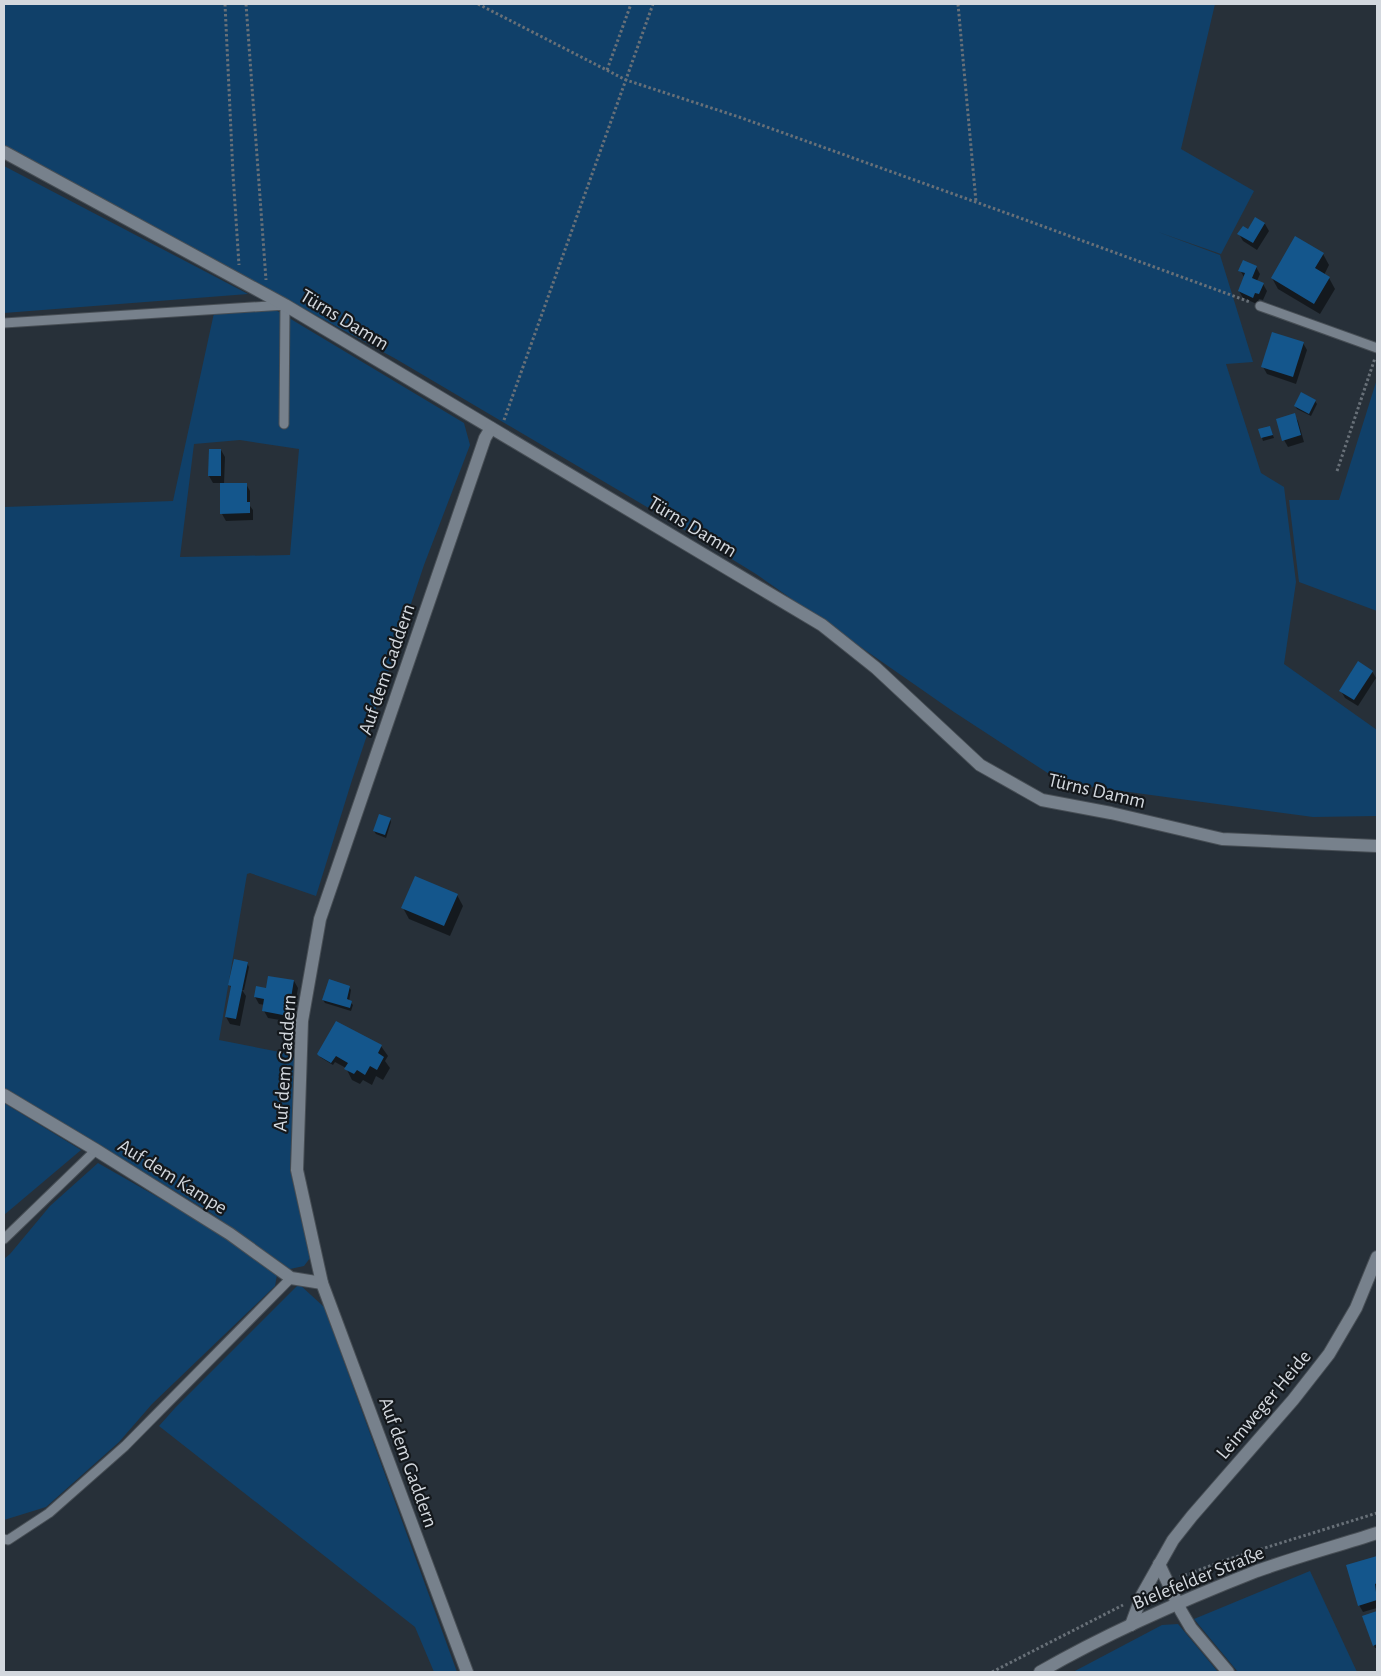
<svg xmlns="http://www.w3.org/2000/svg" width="1381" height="1676" font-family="'Alegreya Sans',sans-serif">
  <rect width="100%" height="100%" fill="#273039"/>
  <!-- green -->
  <g fill="#104069" fill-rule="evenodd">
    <polygon points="4,4 1215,4 1181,149 1254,191 1221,254 1158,232 1220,255 1253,362 1226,364 1261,473 1284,487 1296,582 1284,664 1377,730 1377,816 1313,817 1063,783 954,712 756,574 652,510 396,359 4,145"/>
    <polygon points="4,166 248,294 4,313"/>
    <path d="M274,309L464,423L470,445L424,565L352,780L316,896L250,873L247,874L219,1040L295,1055L290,1170L310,1258L304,1266L290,1269L211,1213L4,1088V507L173,501L214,313ZM240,440L299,449L290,555L180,557L194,444Z"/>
    <polygon points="1377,379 1377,611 1299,582 1289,500 1339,500"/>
    <polygon points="4,1103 81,1150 4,1215"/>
    <polygon points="98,1163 210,1227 277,1275 275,1286 152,1404 119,1442 46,1507 4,1520 4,1259 10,1254 50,1206"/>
    <polygon points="299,1284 324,1307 457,1672 434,1672 415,1627 159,1426 175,1408"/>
    <polygon points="1310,1571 1357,1672 1238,1672 1194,1619"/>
    <polygon points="1178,1624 1218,1672 1073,1672 1162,1625"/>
  </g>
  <!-- shadow -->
  <g fill="#0007">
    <polygon points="1255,218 1265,224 1269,231 1257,250 1243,241 1239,234 1248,230"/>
    <polygon points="1296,238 1323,254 1329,265 1324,275 1329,278 1335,289 1320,314 1278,289 1272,278"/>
    <polygon points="1256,267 1260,274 1257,281 1263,284 1267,291 1263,300 1259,299 1257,304 1243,298 1239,291 1244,277 1240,270"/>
    <polygon points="1303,343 1307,350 1296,384 1267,374 1263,367"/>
    <polygon points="1315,401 1317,404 1311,416 1297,409 1295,406"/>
    <polygon points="1294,415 1298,421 1304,442 1288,447 1284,440"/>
    <polygon points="1270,427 1274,438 1263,441 1262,438"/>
    <polygon points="221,450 225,457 224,484 246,484 250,491 250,506 253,510 253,520 226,521 222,514 221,483 213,483 209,476"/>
    <polygon points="1372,671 1376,678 1358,706 1345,698 1341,691"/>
    <polygon points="390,819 391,822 386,838 376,834 374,831"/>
    <polygon points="457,895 463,906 450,936 409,919 403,908"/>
    <polygon points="247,963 249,967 244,990 242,990 246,996 240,1026 230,1024 226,1017 231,988 230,985"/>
    <polygon points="294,981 298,988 292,1022 268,1018 264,1011 265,1005 259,1004 255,997 267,990"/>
    <polygon points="349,987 351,990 349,1001 353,1005 351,1011 325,1003 323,1000"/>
    <polygon points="381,1046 388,1056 385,1061 390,1068 383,1080 376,1076 372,1085 363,1080 360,1084 352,1080 346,1068 335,1062 333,1065 320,1057 319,1054"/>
    <polygon points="1377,1557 1377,1608 1363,1612 1359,1605 1347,1566"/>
    <polygon points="1377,1613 1377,1648 1375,1648 1364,1617"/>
  </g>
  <!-- building -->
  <g fill="#14568c">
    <polygon points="1255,217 1265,223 1253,243 1237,234 1243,226 1248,229"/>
    <polygon points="1295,236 1324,253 1315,268 1330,277 1314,304 1271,278"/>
    <polygon points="1243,260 1257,266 1252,278 1264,283 1259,294 1255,293 1253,298 1238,291 1245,273 1238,271"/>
    <polygon points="1272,332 1304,342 1293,377 1261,367"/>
    <polygon points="1301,392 1316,400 1309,414 1294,406"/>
    <polygon points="1295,413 1301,435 1282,441 1276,419"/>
    <polygon points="1270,426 1273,435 1261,438 1258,429"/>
    <polygon points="209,449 221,449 221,476 208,476"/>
    <polygon points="220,483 247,483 247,502 250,502 250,513 220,514"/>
    <polygon points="1358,661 1373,671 1354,700 1339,691"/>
    <polygon points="379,814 391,818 385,835 373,831"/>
    <polygon points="415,876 458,894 444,926 401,908"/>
    <polygon points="234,959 248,962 236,1019 225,1017 231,986 228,985"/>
    <polygon points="268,976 294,980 288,1016 262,1011 264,999 254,997 256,986 266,988"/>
    <polygon points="329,979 350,986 347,999 352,1001 350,1008 322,1000"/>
    <polygon points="336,1021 382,1045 378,1053 384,1057 377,1070 370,1066 365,1075 357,1070 354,1074 344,1069 348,1063 336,1056 331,1063 319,1056 317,1054"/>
    <polygon points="1377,1556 1377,1583 1375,1584 1377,1600 1358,1606 1346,1565"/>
    <polygon points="1377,1611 1377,1644 1373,1646 1362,1616"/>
  </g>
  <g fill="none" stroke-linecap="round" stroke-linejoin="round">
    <!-- lane casing -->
    <g stroke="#474e55" stroke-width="11">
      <g id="lane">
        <polyline points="1260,306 1377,348"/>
        <polyline points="4,323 285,305 284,424"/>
        <polyline points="4,1239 96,1150"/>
        <polyline points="4,1539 8,1540 49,1513 125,1446 291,1278"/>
      </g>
    </g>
    <!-- street casing -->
    <g stroke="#474e55" stroke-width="14">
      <g id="street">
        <polyline points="4,152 285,305 822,625 876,668 980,765 1042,800 1111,813 1222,839 1377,846"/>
        <polyline points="4,1095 96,1150 230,1234 291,1278 322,1283"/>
        <polyline points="1159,1564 1181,1611 1191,1628 1228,1672"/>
        <polyline points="1131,1625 1142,1595 1173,1540 1192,1516 1293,1400 1329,1354 1356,1308 1377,1257"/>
        <polyline points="467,1672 322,1283 297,1170 302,1021 320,919 485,438 491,428"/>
      </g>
    </g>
    <!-- secondary casing -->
    <g stroke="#474e55" stroke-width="14">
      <path id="secondary" d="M1040,1672C1109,1632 1183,1600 1257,1571C1296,1557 1337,1546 1377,1533"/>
    </g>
    <!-- path -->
    <g stroke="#687078" stroke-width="3" stroke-dasharray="2.5 2.5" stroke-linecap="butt">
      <polyline points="225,4 233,174 239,265"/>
      <polyline points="246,4 266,280"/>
      <polyline points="478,4 626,80 739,117 1023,219 1250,302"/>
      <polyline points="958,4 976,202"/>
      <polyline points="607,70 631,4"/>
      <polyline points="504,420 653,4"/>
      <polyline points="1337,471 1375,358"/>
      <polyline points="1180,1577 1226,1560 1377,1513"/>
      <polyline points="992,1672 1123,1605"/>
    </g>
    <!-- lane -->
    <use href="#lane" stroke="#77818c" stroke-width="9"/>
    <!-- street -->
    <use href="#street" stroke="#77818c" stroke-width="12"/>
    <!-- secondary -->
    <use href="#secondary" stroke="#77818c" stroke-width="12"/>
  </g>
  <g text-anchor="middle" stroke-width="4.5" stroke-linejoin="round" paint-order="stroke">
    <!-- street labels -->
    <g font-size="20" fill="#d3d8de" stroke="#14181c">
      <text transform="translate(345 319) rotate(31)" y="7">Türns Damm</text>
      <text transform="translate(693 526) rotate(31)" y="7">Türns Damm</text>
      <text transform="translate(386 669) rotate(-71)" y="7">Auf dem Gaddern</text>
      <text transform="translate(1097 790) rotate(13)" y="7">Türns Damm</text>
      <text transform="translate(284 1063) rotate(-86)" y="7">Auf dem Gaddern</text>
      <text transform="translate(173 1176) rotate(32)" y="7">Auf dem Kampe</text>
      <text transform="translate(1263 1404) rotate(-50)" y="7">Leimweger Heide</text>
      <text transform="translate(409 1462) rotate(70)" y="7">Auf dem Gaddern</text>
      <text transform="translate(1198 1577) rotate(-22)" y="7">Bielefelder Straße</text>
    </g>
  </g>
  <!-- border -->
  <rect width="1381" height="1676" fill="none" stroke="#d3d8de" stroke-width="10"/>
</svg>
